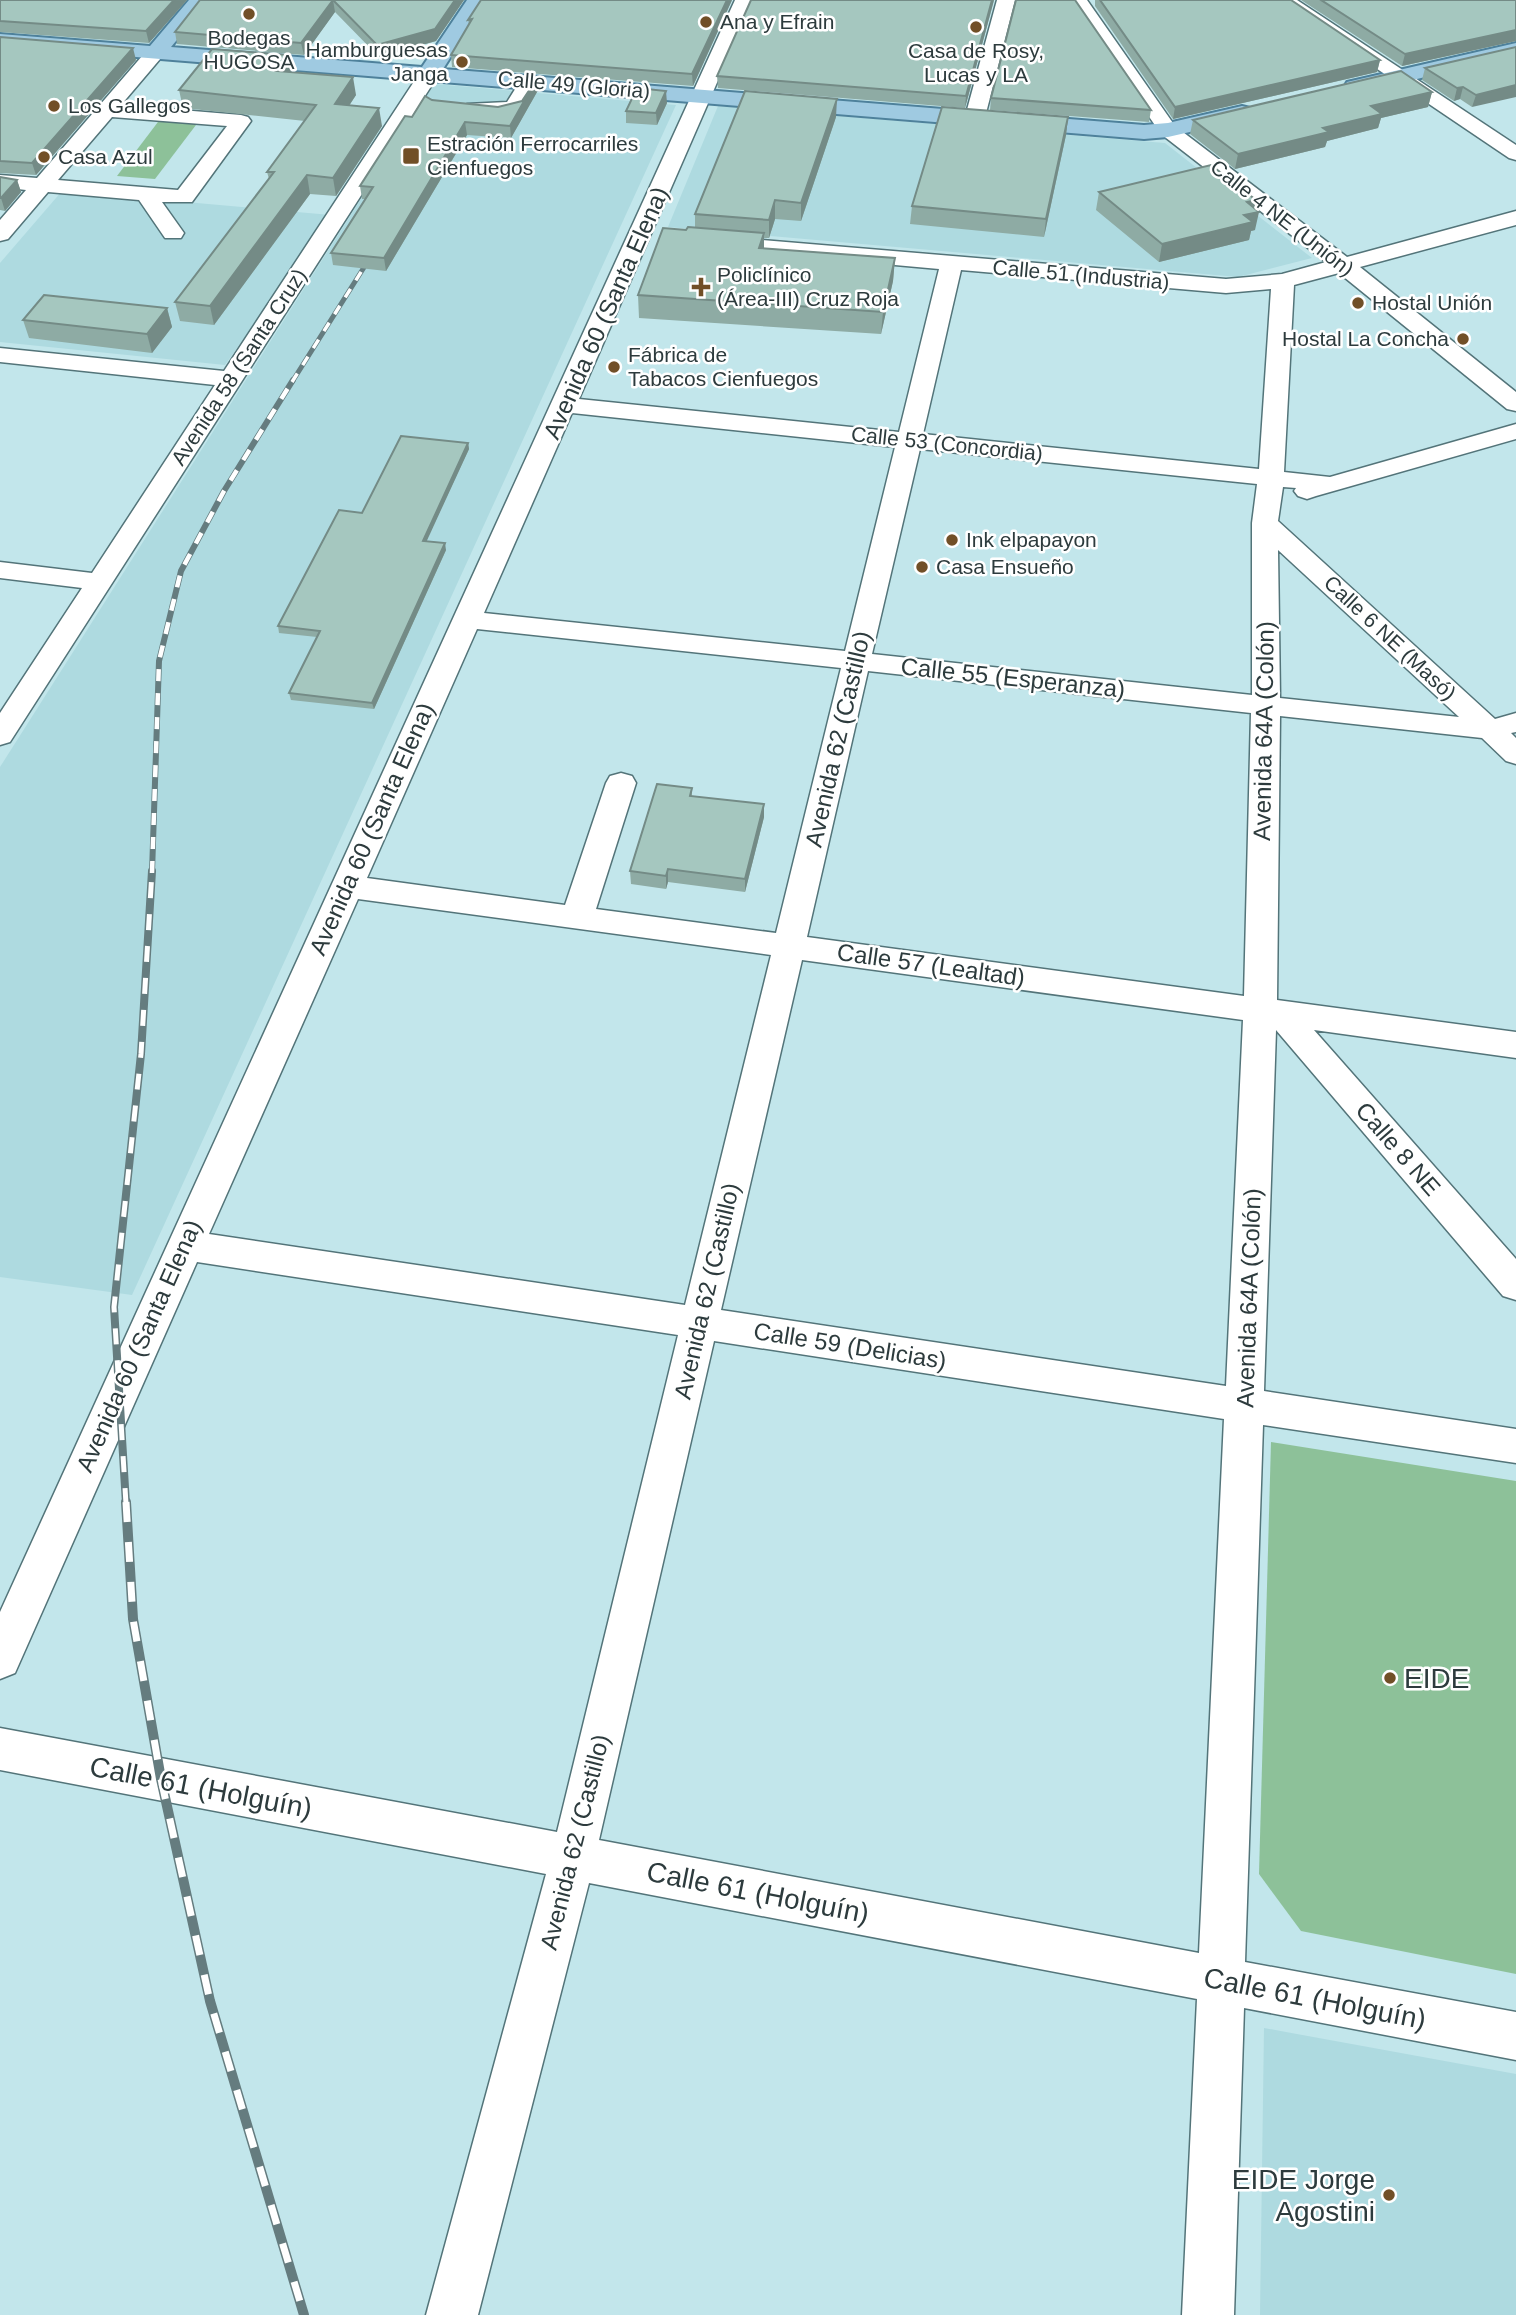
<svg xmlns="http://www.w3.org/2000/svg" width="1516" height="2315" font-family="Arial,sans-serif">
  <rect width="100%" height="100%" fill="#c2e6eb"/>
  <!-- built -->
  <g fill="#aedae0">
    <polygon points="434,84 676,105 132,1295 0,1277 0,767"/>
    <polygon points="718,106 1165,143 1312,258 1238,277 668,227"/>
    <polygon points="62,191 331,215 225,365 0,342 0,263"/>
    <polygon points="1264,2028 1516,2074 1516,2315 1260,2315"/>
  </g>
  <!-- green -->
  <g fill="#8dc199">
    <polygon points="161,118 199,121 155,179 117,176"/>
    <polygon points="1271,1442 1516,1481 1516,1974 1301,1931 1259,1874"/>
  </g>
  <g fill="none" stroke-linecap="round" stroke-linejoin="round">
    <!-- minor casing -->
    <g stroke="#537479" stroke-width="3">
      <g id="minor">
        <path d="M735,0H753L579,399L899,432L939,269L707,248L704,243L707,238L715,236L1226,279L1282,274L1326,262L1161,134L1070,2L1071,0H1087L1175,126L1347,257L1516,211V225L1360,267L1516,392V411L1507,409L1339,273L1294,285L1284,472L1330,477L1516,424V439L1316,496L1307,499L1298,496L1294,491L1296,488L1283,487L1278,521L1495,719L1516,713V732L1511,733L1516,738V764L1506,761L1482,738L1280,716L1277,1000L1516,1032V1058L1314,1030L1516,1259V1300L1503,1296L1276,1030L1264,1391L1516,1429V1463L1263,1425L1245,1962L1516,2012V2060L1244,2008L1234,2315H1182L1197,1999L589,1883L478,2315H426L546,1874L0,1770V1728L557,1832L678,1335L197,1262L15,1673L0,1679V1612ZM961,270L1226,293L1271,289L1259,469L923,434ZM572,413L895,447L845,651L484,613ZM920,449L1257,484L1252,523V695L872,654ZM1278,550L1459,717L1280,698ZM477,629L841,668L776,933L596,909L636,783L632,776L621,773L610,776L606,783L565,905L367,878ZM868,671L1251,713L1244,996L807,937ZM358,899L771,955L685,1305L209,1234ZM802,960L1243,1020L1226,1386L721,1310ZM714,1341L1224,1419L1199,1953L599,1840Z"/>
        <polygon points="997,0 1015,0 985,117 982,121 968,121 965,117"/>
        <polygon points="1275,0 1297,0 1516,145 1516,160 1509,158"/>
        <path d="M156,46L166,52L121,105L241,115L248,117L251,121L192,202H162L184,233L181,238H165L139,200L48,192L8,239L0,241V220L26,190L0,187V175L37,178L149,48ZM112,117L227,126L178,190L58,180Z"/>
        <polygon points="429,68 436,70 439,74 10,742 0,745 0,713 82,588 0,578 0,562 92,573 215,385 0,362 0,348 224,371 419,74 422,70"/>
        <path d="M529,76L536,78L539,82L522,110C503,115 486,117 467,112L464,108L467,104L507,102L522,78Z"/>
      </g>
    </g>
    <!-- major casing -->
    <g stroke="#4e819b" stroke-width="4">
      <g id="major">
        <polygon points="189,0 210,0 171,47 422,67 467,0 487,0 443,69 1144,125 1168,123 1242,106 1250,108 1253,113 1250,118 1242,120 1168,137 1144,139 0,46 0,34 150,46"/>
        <polygon points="1516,43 1516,55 1355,94 1347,92 1344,87 1347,82"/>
      </g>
    </g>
    <!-- minor -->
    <use href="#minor" fill="#fff" fill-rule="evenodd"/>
    <!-- major -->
    <use href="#major" fill="#9fcae1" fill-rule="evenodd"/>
    <!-- rail-far3 casing -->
    <g stroke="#657c7f" stroke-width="5">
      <polyline id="rail-far3" points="292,382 373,253"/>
    </g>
    <!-- rail-far2 casing -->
    <g stroke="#657c7f" stroke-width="6">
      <polyline id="rail-far2" points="152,873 159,661 181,571 224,491 293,380"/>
    </g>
    <!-- rail-far1 casing -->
    <g stroke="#657c7f" stroke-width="8">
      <polyline id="rail-far1" points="126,1504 114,1307 141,1054 152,871"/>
    </g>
    <!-- rail casing -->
    <g stroke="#657c7f" stroke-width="10">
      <polyline id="rail" points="126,1502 133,1619 161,1779 210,2001 304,2315"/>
    </g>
    <!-- rail-far3 -->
    <use href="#rail-far3" stroke="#fff" stroke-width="3.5" stroke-dasharray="10" stroke-linecap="butt"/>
    <!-- rail-far2 -->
    <use href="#rail-far2" stroke="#fff" stroke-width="4.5" stroke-dasharray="12" stroke-linecap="butt"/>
    <!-- rail-far1 -->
    <use href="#rail-far1" stroke="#fff" stroke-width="5" stroke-dasharray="16" stroke-linecap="butt"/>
    <!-- rail -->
    <use href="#rail" stroke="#fff" stroke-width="7" stroke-dasharray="20" stroke-linecap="butt"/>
  </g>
  <!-- wall -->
  <g fill="#8eaba4">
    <polygon points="0,0 187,0 149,43 0,32"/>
    <polygon points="200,0 464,0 436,41 379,57 335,12 304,55 177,44 175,32"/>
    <polygon points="481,0 732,0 693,86 452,67 451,55 469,24 468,20"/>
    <polygon points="994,0 965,108 718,88 717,76"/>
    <polygon points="1095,0 1291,0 1380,60 1377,72 1173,119 1095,6"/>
    <polygon points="1301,0 1516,0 1516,41 1402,66"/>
    <polygon points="0,37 136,60 36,175 0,173"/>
    <polygon points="1516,47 1472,107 1460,99 1454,101 1422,80 1425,68"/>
    <polygon points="291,73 356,95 349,106 382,126 336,196 310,194 214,325 180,321 175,302 269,179 267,172 305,121 183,108 179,90"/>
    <polygon points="536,80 537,92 511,138 467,135 386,271 333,265 331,253 365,199 362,199 360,186 412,117 432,100 498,107 522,101"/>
    <polygon points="1432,92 1428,107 1381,118 1378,128 1327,141 1325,147 1235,169 1190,134 1193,120"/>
    <polygon points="991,98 1151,110 1149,122 990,110"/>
    <polygon points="667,103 657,125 626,123 626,111"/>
    <polygon points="836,117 801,221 775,219 769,238 764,238 764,248 895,258 893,281 881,334 639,318 638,295 686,230 695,228 695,214"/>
    <polygon points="1068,117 1066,135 1044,237 910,224 912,206"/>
    <polygon points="0,177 17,180 21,192 5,211 0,210"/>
    <polygon points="1099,192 1256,200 1255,208 1255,230 1251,231 1249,240 1159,262 1096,210"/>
    <polygon points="167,308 172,327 152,353 29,338 23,320"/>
    <polygon points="468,443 469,449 426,541 446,550 374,709 291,700 289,693 317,637 279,633 278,626 362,513"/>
    <polygon points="692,788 692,796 764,817 745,892 668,882 666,889 631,884 630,871"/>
  </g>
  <!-- shaded-wall -->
  <g fill="#748b86">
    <polygon points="174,0 187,0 149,43 146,31"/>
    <polygon points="333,0 335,12 304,55 301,43"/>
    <polygon points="455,0 464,0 436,41 379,57 377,45"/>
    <polygon points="727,0 732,0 693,86 692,74"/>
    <polygon points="992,0 994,0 965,108 966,96"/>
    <polygon points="1516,30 1516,41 1402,66 1405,54"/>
    <polygon points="133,48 136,60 36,175 32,163"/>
    <polygon points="288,55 291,72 276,71"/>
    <polygon points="1380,60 1377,72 1173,119 1175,107"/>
    <polygon points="353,77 356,95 338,122 335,104"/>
    <polygon points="536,80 537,92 511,138 510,126"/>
    <polygon points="1516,85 1516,97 1472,107 1476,95"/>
    <polygon points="1463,87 1460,99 1454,101 1457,88"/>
    <polygon points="666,91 667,103 657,125 656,113"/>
    <polygon points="1432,92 1428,107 1381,118 1378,128 1327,141 1325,147 1235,169 1238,154 1323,128 1371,106"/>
    <polygon points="837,99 836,117 801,221 801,203"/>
    <polygon points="379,108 382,126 336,196 333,178"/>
    <polygon points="1068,117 1066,135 1044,237 1046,219"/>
    <polygon points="465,122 467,135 386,271 384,258"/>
    <polygon points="307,175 310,194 214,325 210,306"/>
    <polygon points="17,180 21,192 5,211 1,198"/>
    <polygon points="775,200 775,219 769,238 769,220"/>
    <polygon points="1256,200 1254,213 1259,212 1255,230 1251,231 1249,240 1159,262 1162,244 1247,202"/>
    <polygon points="764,233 764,256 759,248"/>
    <polygon points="895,258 893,281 881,334 883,312"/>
    <polygon points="167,308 172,327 152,353 147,334"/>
    <polygon points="468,443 469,449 424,547 423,541"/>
    <polygon points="445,543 446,550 374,709 372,703"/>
    <polygon points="764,804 764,817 745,892 745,879"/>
    <polygon points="668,869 668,882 666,889 666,876"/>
  </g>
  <!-- building -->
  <g fill="#a5c7bf" stroke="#748b86" stroke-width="2">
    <polygon points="0,0 174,0 146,31 0,21"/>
    <polygon points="200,0 455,0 435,29 377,45 333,0 301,43 175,32"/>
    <polygon points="481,0 727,0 692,74 451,55 472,19 468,20"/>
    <polygon points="751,0 992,0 966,96 717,76"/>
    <polygon points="1016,0 1075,0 1151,110 991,98"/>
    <polygon points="1100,0 1291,0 1380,60 1175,107"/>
    <polygon points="1321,0 1516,0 1516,30 1405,54"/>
    <polygon points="0,37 133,48 32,163 0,161"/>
    <polygon points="1516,47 1516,85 1476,95 1463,87 1457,88 1425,68"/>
    <polygon points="212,49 288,55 276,71 353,77 335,104 379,108 333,178 307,175 210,306 175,302 274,172 267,172 316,105 179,90"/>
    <polygon points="1401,71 1432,92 1371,106 1382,114 1323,128 1329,132 1238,154 1193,120"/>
    <polygon points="536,80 510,126 465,122 384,258 331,253 373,187 360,186 405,116 412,117 425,96 432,100 498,107 522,101"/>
    <polygon points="637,88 666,91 656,113 626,111"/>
    <polygon points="745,91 837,99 801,203 775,200 769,220 695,214"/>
    <polygon points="942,107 1068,117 1046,219 912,206"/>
    <polygon points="1211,165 1256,200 1247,202 1259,212 1244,215 1253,222 1162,244 1099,192"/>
    <polygon points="0,177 17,180 1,198 0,198"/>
    <polygon points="688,227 764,233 759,248 895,258 883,312 638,295 663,228 686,230"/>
    <polygon points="44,295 167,308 147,334 23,320"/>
    <polygon points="401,436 468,443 423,541 445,543 372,703 289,693 320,631 278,626 339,510 362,513"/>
    <polygon points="657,784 692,788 690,796 764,804 745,879 668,869 666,876 630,871"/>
  </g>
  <!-- markers -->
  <g fill="#714f27" stroke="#fff" stroke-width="2.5">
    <circle cx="249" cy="14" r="7"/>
    <circle cx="706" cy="22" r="7"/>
    <circle cx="976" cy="27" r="7"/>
    <circle cx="462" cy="62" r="7"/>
    <circle cx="54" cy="106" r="7"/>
    <rect x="402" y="147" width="18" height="18" rx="3.5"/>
    <circle cx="44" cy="157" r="7"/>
    <path d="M697.5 276.5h7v7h7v7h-7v7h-7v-7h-7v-7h7z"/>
    <circle cx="1358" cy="303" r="7"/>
    <circle cx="1463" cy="339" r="7"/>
    <circle cx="614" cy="367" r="7"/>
    <circle cx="952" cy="540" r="7"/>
    <circle cx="922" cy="567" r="7"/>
    <circle cx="1390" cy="1678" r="7"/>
    <circle cx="1389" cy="2195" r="7"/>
  </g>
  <g text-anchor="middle" stroke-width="5" stroke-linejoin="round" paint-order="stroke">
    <!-- far-poi labels -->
    <g font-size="21" fill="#2d3b3d" stroke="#fff" text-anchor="start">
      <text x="720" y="29">Ana y Efrain</text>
      <text x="249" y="45" text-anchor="middle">Bodegas<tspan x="249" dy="24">HUGOSA</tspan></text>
      <text x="448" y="57" text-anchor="end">Hamburguesas<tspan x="448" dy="24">Janga</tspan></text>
      <text x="976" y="58" text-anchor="middle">Casa de Rosy,<tspan x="976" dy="24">Lucas y LA</tspan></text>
      <text x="68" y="113">Los Gallegos</text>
      <text x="427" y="151">Estración Ferrocarriles<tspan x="427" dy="24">Cienfuegos</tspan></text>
      <text x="58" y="164">Casa Azul</text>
      <text x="717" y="282">Policlínico<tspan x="717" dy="24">(Área-III) Cruz Roja</tspan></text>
      <text x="1372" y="310">Hostal Unión</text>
      <text x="1449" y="346" text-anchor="end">Hostal La Concha</text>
      <text x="628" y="362">Fábrica de<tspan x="628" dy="24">Tabacos Cienfuegos</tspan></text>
      <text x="966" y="547">Ink elpapayon</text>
      <text x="936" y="574">Casa Ensueño</text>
    </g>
    <!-- far-street labels -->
    <g font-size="21" fill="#2d3b3d" stroke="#fff">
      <text transform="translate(574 85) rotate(5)" y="7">Calle 49 (Gloria)</text>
      <text transform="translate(1282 218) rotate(38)" y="7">Calle 4 NE (Unión)</text>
      <text transform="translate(1081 275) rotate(5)" y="7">Calle 51 (Industria)</text>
      <text transform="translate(239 367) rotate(-57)" y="7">Avenida 58 (Santa Cruz)</text>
      <text transform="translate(947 444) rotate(6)" y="7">Calle 53 (Concordia)</text>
      <text transform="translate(1390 638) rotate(43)" y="7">Calle 6 NE (Masó)</text>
    </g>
    <!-- street labels -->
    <g font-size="24" fill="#2d3b3d" stroke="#fff">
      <text transform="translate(606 313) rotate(-66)" y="8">Avenida 60 (Santa Elena)</text>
      <text transform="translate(1013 678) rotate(6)" y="8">Calle 55 (Esperanza)</text>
      <text transform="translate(1264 731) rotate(-89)" y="8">Avenida 64A (Colón)</text>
      <text transform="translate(838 739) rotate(-77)" y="8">Avenida 62 (Castillo)</text>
      <text transform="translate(372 829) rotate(-66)" y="8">Avenida 60 (Santa Elena)</text>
      <text transform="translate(931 965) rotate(8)" y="8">Calle 57 (Lealtad)</text>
      <text transform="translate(1398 1149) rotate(49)" y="8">Calle 8 NE</text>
      <text transform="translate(707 1291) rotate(-77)" y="8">Avenida 62 (Castillo)</text>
      <text transform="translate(1249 1298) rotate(-88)" y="8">Avenida 64A (Colón)</text>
      <text transform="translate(139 1346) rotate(-66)" y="8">Avenida 60 (Santa Elena)</text>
      <text transform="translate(850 1346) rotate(9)" y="8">Calle 59 (Delicias)</text>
      <text transform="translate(575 1842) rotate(-76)" y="8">Avenida 62 (Castillo)</text>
    </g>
    <!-- near-poi labels -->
    <g font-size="28" fill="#2d3b3d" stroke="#fff" text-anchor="start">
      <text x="1404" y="1688">EIDE</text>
      <text x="1375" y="2189" text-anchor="end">EIDE Jorge<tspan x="1375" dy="32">Agostini</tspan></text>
    </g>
    <!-- near-street labels -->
    <g font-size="28" fill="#2d3b3d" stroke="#fff">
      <text transform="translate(201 1787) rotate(11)" y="10">Calle 61 (Holguín)</text>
      <text transform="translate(758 1892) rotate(11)" y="10">Calle 61 (Holguín)</text>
      <text transform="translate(1315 1998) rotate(11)" y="10">Calle 61 (Holguín)</text>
    </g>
  </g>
</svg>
